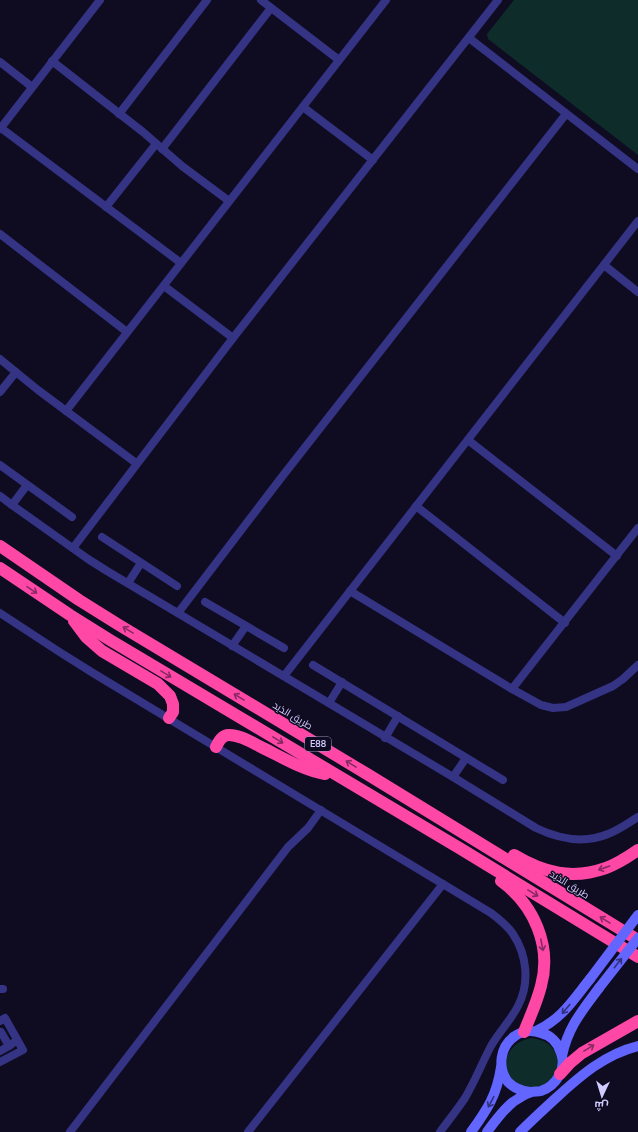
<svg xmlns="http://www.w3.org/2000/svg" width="638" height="1132" font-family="Mulish,Cairo,sans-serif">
  <rect width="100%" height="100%" fill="#0f0c22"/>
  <!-- green -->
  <g fill="#0e2c2a">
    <polygon points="514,0 638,0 638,155 488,39 487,34"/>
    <path d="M531,1038C537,1039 542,1040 547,1043C556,1049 562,1064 556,1074C554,1079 549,1083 546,1087L521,1088C517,1084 512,1080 509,1076C507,1073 506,1068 506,1064C507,1049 517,1041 531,1038Z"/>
  </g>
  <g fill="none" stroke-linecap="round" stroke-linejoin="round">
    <!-- street -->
    <g stroke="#343384" stroke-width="8">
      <polyline points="261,0 339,60"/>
      <polyline points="469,38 638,169"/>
      <polyline points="52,61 143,132 182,166 229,201"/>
      <polyline points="0,62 32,87"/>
      <polyline points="303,107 373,160"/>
      <polyline points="119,114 207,0"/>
      <polyline points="1,128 181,263"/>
      <polyline points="0,129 100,0"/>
      <polyline points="162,149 271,8"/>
      <polyline points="106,207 156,144"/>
      <polyline points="0,234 127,332"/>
      <polyline points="604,265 638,292"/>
      <polyline points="164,286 233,338"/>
      <polyline points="0,359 38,390 136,463"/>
      <polyline points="0,392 16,372"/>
      <polyline points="66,411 386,0"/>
      <polyline points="468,440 617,556"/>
      <polyline points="0,465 72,517"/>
      <path d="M0,496L12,505L88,559L107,571L453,777L536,828C559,839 584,844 608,834C619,830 628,823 638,817"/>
      <polyline points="12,505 27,485"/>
      <polyline points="416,506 565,623"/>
      <polyline points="102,537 177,586"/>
      <polyline points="73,548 233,338 498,0"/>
      <polyline points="128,583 141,563"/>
      <polyline points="350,591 512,689 541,705 553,708 566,707 613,686 623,679 638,665"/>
      <polyline points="205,602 284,648"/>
      <path d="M0,613L58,651L93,673L491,913C499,919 507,925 513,934C527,955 530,983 518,1006C511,1020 499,1032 491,1046C482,1063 475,1081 465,1098C457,1110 448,1121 440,1132"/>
      <polyline points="178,613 281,478 566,114"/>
      <polyline points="232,646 246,626"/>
      <polyline points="313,665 503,780"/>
      <polyline points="284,676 638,221"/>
      <polyline points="512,689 638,528"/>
      <polyline points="329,703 342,682"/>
      <polyline points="385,738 398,716"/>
      <polyline points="453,777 466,758"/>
      <polyline points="0,989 3,989"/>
      <polyline points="0,1021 5,1018 23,1050 0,1062"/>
      <polyline points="0,1033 1,1032 9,1046 17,1040"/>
      <polyline points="0,1051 9,1046"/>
      <polyline points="70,1132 288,847 308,828 321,810"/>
      <polyline points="248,1132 443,884"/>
    </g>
    <!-- secondary -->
    <g stroke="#6365ff" stroke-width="10">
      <path d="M536,1031C562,1019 573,1000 590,979"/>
      <path d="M562,1056C568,1027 582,1011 599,988"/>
      <path d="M471,1132C487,1110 497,1095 501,1067"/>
      <path d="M487,1132C495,1121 503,1110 513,1102C518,1099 523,1095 529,1093C532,1091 537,1092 541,1091C556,1086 567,1069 561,1053C558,1043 551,1035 541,1033C532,1030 522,1031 515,1036C500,1046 497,1068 508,1082C514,1088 522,1091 530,1092"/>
      <path d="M520,1132C532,1120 544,1109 556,1098C580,1076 605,1054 638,1046"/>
    </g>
    <!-- highway -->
    <g stroke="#ff47a6" stroke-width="12">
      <polyline points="0,546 79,600 119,625 367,774 638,940"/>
      <polyline points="0,568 70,615 110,640 461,849 638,957"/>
      <polyline points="74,621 86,637 102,651 158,684 170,696 173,704 173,712 169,718"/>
      <path d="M216,747C219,741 222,735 229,735C239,735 250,741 259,746C280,756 302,770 325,774"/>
      <path d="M514,855C544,873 572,880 606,868C617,864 628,857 638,850"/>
      <path d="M501,881C534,905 552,946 541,986C537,1002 530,1017 524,1032"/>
      <polyline points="560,1074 570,1063 582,1053 638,1021"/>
    </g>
    <!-- secondary-bridge -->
    <g stroke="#6365ff" stroke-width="10">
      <polyline points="590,979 638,915"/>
      <polyline points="599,988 638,938"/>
    </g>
  </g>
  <!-- one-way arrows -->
  <defs><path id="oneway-shaft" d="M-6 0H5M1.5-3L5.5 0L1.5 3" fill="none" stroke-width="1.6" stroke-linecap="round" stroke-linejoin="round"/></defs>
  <g stroke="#872a64">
    <use href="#oneway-shaft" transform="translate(32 590) rotate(34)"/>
    <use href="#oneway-shaft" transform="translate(128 630) rotate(-149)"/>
    <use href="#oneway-shaft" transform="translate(166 674) rotate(31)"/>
    <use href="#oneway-shaft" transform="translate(239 697) rotate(-149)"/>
    <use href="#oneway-shaft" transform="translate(278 740) rotate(31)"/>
    <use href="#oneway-shaft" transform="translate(351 764) rotate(-149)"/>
    <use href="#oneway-shaft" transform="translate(604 868) rotate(161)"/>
    <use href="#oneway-shaft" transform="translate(533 893) rotate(31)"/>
    <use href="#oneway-shaft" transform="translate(605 920) rotate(-148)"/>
    <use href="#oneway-shaft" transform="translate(542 945) rotate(79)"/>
    <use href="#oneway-shaft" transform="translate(589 1048) rotate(-32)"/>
  </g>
  <g stroke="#31307a">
    <use href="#oneway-shaft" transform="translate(618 963) rotate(-52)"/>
    <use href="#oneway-shaft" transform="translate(566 1009) rotate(130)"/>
    <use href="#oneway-shaft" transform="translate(491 1102) rotate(118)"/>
  </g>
  <g text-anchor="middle" stroke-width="3" stroke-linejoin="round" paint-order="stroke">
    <!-- shield labels -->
    <rect fill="#0f0c22" stroke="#9792bd" stroke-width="1" x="305" y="737" width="26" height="14" rx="3"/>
    <g font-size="9" font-weight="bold" fill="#d1ccff">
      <text x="318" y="747">E88</text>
    </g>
    <!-- street labels -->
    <g font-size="10" fill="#d1ccff" stroke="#0f0c22">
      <text transform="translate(293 715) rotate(31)" y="4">طريق الذيد</text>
      <text transform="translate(570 884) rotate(32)" y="4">طريق الذيد</text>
    </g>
  </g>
  <!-- north arrow -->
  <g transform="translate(602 1096) rotate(184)" stroke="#0f0c22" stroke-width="3" paint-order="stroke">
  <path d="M0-3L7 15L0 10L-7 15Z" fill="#d1ccff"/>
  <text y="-6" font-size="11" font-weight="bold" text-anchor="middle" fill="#d1ccff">ش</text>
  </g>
</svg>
